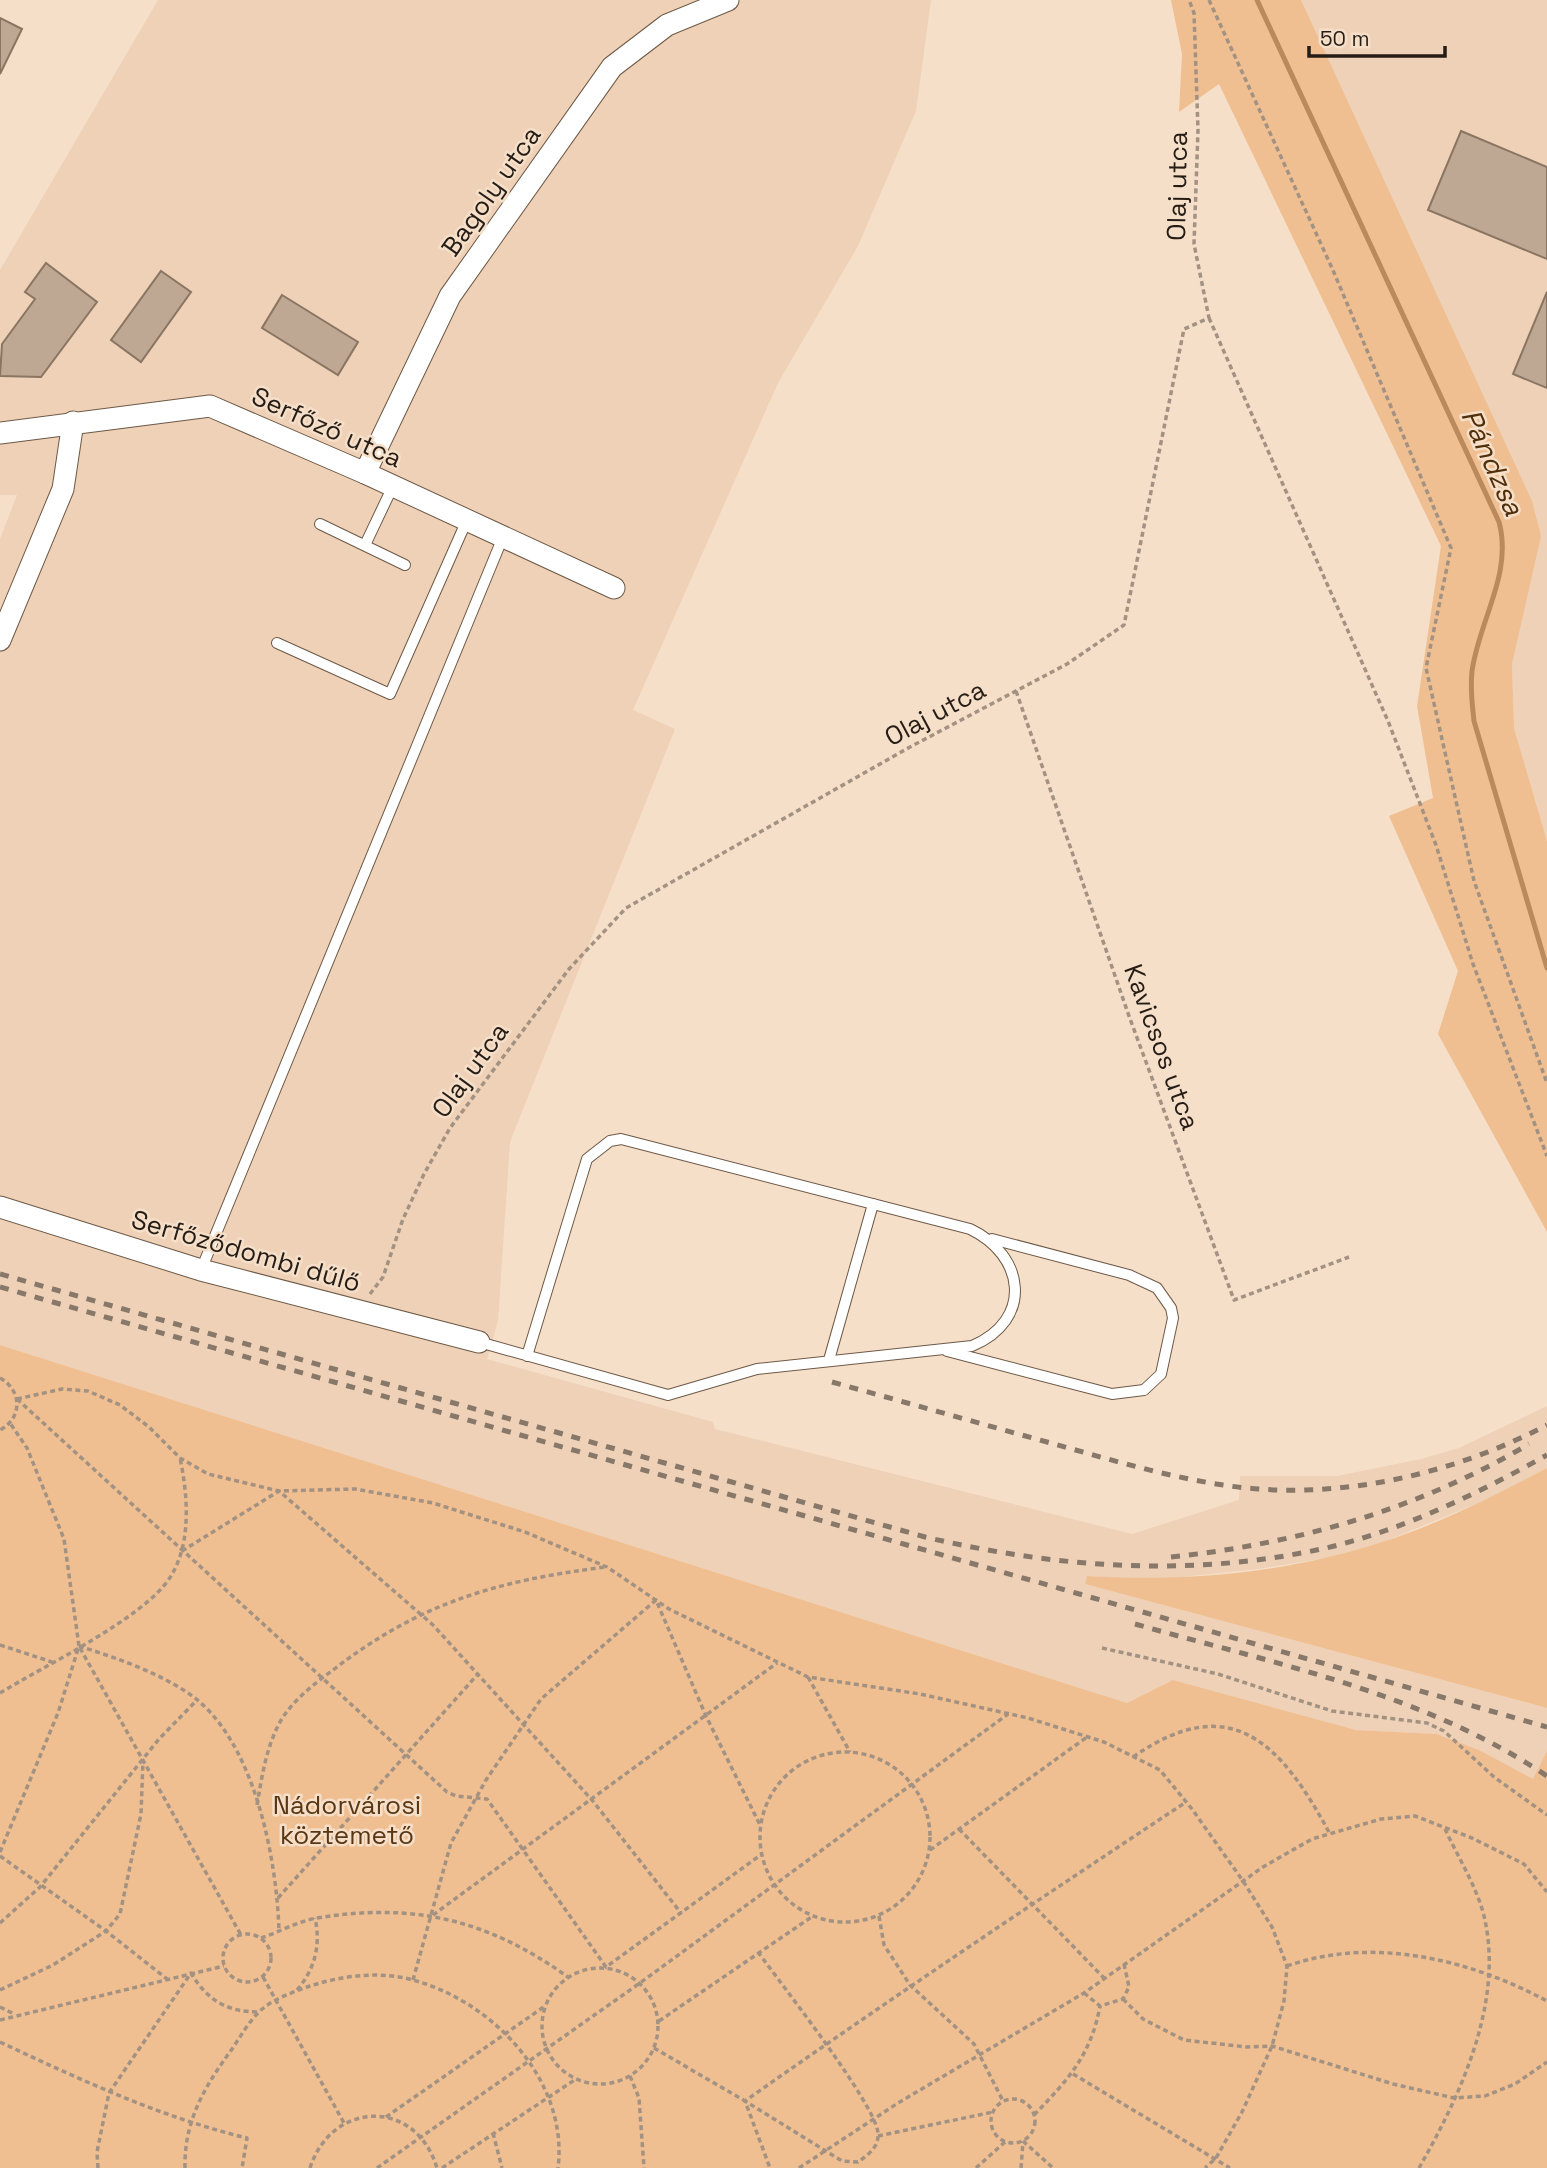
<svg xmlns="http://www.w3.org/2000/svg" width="1547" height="2168" font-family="'Space Grotesk',sans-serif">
  <rect width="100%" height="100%" fill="#f6dfc9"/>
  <!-- built -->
  <g fill="#eed1b6">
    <polygon points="158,0 931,0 916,111 858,246 778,383 633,710 675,729 510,1142 498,1321 487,1359 713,1422 715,1429 1132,1534 1239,1500 1240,1476 1337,1476 1421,1459 1459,1448 1547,1406 1547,1468 1493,1497 1383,1542 1327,1558 1258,1569 1154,1580 1087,1576 1085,1584 1547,1708 1547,1751 1533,1780 1479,1750 1437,1734 1356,1730 1173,1680 1127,1703 0,1345 0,539 17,495 0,495 0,270"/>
    <polygon points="1301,0 1547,0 1547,841 1514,728 1512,664 1540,536"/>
  </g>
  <!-- green -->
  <g fill="#efbf92">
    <polygon points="1171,0 1301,0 1532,501 1541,536 1512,664 1514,728 1547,841 1547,1232 1438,1034 1458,971 1389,816 1433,798 1417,706 1441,546 1219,84 1179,112 1182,54"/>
    <polygon points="0,1345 1127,1703 1173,1680 1356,1730 1437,1734 1479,1750 1533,1779 1547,1751 1547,2168 0,2168"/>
    <path d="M1547,1468V1708L1085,1584L1087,1576C1185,1582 1288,1573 1382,1542C1439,1524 1494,1496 1547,1468Z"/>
  </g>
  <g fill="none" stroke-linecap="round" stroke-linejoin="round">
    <!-- stream -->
    <path stroke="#ba8a5d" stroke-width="5" d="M1257,0L1499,522C1513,574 1479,620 1472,671C1470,689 1472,703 1474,721L1547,968"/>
  </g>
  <!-- building -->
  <g fill="#bea793" stroke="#8a7562" stroke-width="2">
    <polygon points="0,18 22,29 0,74"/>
    <polygon points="1461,131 1547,167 1547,259 1428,210"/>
    <polygon points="46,263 97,302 41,377 0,376 2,344 35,299 25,292"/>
    <polygon points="161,271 191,292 141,362 111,340"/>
    <polygon points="1547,292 1547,388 1513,374"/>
    <polygon points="282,295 358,342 338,375 262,328"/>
  </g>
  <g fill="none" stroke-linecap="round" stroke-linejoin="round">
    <!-- lane casing -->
    <g stroke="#6d5947" stroke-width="12">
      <g id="lane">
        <polyline points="320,524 405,565"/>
        <polyline points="365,545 393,486"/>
        <polyline points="277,643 390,694 467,520"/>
        <polyline points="201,1270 503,537"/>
        <path d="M479,1342L668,1395L757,1369L972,1346C1034,1320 1025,1255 970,1229L621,1139L610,1141L587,1159L527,1356"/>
        <polyline points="947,1351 1112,1394 1144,1390 1161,1374 1173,1318 1171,1308 1157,1288 1129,1275 992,1239"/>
        <polyline points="829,1360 873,1204"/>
      </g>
    </g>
    <!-- street casing -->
    <g stroke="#6d5947" stroke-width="23">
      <g id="street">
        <polyline points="0,433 210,406 365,473 614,588"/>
        <polyline points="365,473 450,296 612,67 667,25 728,0"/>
        <polyline points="0,640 63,489 73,422"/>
        <polyline points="0,1207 201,1270 479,1342"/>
      </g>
    </g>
    <!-- path -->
    <g stroke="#a39282" stroke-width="3.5" stroke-dasharray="5 3.5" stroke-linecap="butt">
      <polyline points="1209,0 1332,268 1451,548 1426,668 1474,881 1547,1083"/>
      <polyline points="1209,318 1388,721 1436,845 1473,964 1547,1156"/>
      <polyline points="1016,691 1129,1016 1234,1300 1349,1257"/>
      <polyline points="370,1294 383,1277 403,1219 424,1174 450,1128 569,969 626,908 910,747 1067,664 1124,625 1184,329 1209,318 1194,244 1198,130 1194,13 1189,0"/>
      <path d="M0,1378C22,1390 23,1418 0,1430"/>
      <polyline points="17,1399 62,1389 88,1391 120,1405 149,1427 180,1458 208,1474 279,1491 355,1489 433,1503 525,1532 607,1567 669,1609 808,1677 920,1694 1028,1718 1104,1742 1160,1770 1192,1809 1243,1881 1272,1927 1287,1966 1284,2001 1272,2046 1242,2112 1216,2158 1205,2168"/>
      <polyline points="17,1399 447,1792 456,1796 487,1799 606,1967 762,1854"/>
      <polyline points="182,1551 279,1491 433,1625 592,1800 681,1913"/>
      <polyline points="0,1645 52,1662"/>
      <path d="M79,1646C116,1658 155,1671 188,1693C254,1737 277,1858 279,1932"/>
      <polyline points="80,1648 241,1935"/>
      <polyline points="1102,1648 1218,1674 1332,1711 1427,1723 1444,1731 1494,1777 1547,1815"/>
      <polyline points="808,1677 850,1752"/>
      <path d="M0,1693C44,1666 142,1619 169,1579C192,1545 188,1496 180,1458"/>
      <circle cx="845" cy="1837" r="85"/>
      <path d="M1133,1757C1232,1688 1282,1745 1330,1834"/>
      <path d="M257,1805C262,1776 266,1748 280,1722C292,1701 314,1684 333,1670C421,1602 497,1581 605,1567"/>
      <polyline points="959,1829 1104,1978"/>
      <polyline points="930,1850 1087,1737"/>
      <polyline points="0,1852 58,1713 79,1646 64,1539 27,1448 10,1423"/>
      <polyline points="0,1856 106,1931 167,1979"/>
      <polyline points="278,1898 478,1674"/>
      <polyline points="433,1915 777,1663"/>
      <polyline points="879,1916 884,1945 910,1985 974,2044 1003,2101"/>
      <polyline points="0,1923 40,1887 159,1739 197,1700"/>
      <circle cx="247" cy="1958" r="24"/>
      <path d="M261,1938C279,1932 299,1921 317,1918C415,1902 488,1920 568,1977"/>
      <path d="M758,1952C781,1984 875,2103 878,2133C879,2147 869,2154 858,2162L842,2161L745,2101C890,1999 1038,1900 1186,1802"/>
      <path d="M1287,1966C1373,1936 1469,1959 1547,2001"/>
      <circle cx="600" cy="2026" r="58"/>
      <polyline points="263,1977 344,2123"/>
      <polyline points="413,1980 451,1843 486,1780 541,1699 656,1600 706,1716 761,1827"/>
      <polyline points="0,1990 53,1965 106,1931 120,1914 141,1814 143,1761"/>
      <path d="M297,1990C315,1969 321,1945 315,1918"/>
      <polyline points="1084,1993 1100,2006 1123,1999 1129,1987 1124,1964"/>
      <polyline points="1123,1999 1143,2019 1184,2040 1247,2047 1272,2046 1393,2084 1454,2098 1485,2096 1515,2084 1547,2062"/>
      <polyline points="0,2007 14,2014"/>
      <polyline points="0,2020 224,1966"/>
      <polyline points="659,2021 813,1916"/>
      <path d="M0,2042C81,2080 160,2117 247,2138L242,2168"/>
      <polyline points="654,2048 745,2101 770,2168"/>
      <polyline points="1073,2074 1230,2168"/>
      <polyline points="630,2076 639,2098 644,2168"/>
      <circle cx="1013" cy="2121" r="22"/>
      <path d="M1034,2115C1068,2080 1091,2055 1100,2006"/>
      <polyline points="386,2117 545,2006"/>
      <polyline points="493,2133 502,2168"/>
      <polyline points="878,2136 993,2112"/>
      <polyline points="1023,2141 1053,2168"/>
      <path d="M98,2168L97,2152L109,2093L191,1973C207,2000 227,2012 258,2012"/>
      <path d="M185,2168C184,2124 202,2091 227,2056C237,2043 246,2025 258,2013C270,2000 293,1992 310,1986C341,1976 377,1971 409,1979C491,1999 569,2080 558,2168"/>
      <path d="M310,2168C332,2100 416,2098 437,2168"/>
      <polyline points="377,2168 640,1983 1008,1714"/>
      <polyline points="442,2168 576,2079"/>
      <polyline points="799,2168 898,2103 1084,1993 1263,1867 1312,1839 1381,1819 1415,1816 1472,1838 1524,1864 1547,1892"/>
      <polyline points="976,2168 1005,2142"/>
      <polyline points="1021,2168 1023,2142"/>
      <path d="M1419,2168C1461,2094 1506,1999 1483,1912C1475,1884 1457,1855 1445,1829"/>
    </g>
    <!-- lane -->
    <use href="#lane" stroke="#fff" stroke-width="10"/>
    <!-- street -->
    <use href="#street" stroke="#fff" stroke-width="21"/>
    <!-- rail -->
    <g stroke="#877869" stroke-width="5" stroke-dasharray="9 9" stroke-linecap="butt">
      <path d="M0,1274L925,1537C1058,1568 1191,1578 1326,1548C1403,1530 1479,1493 1547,1455"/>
      <polyline points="0,1287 1547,1727"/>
      <path d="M832,1382C904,1402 975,1422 1047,1442C1105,1458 1163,1476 1223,1485C1332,1502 1450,1476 1547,1425"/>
      <path d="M1171,1557C1297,1544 1419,1509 1529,1444"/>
      <path d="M1135,1624C1276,1664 1423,1693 1547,1776"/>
    </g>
  </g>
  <g text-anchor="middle" stroke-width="5" stroke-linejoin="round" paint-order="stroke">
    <!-- street labels -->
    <g font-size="26" fill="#251d15" stroke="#f6dfc9">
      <text transform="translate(1177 186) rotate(-89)" y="9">Olaj utca</text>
      <text transform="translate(491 191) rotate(-55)" y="9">Bagoly utca</text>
      <text transform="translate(327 427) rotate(24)" y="9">Serfőző utca</text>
      <text transform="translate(935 713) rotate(-28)" y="9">Olaj utca</text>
      <text transform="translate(1162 1047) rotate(70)" y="9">Kavicsos utca</text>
      <text transform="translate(470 1070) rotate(-54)" y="9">Olaj utca</text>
      <text transform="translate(246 1251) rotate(16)" y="9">Serfőződombi dűlő</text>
    </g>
    <!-- park labels -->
    <g font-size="26" fill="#593714" stroke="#f6dfc9">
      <text x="347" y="1814">Nádorvárosi<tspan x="347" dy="30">köztemető</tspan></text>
    </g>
    <!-- water labels -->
    <g font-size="28" font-style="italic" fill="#502f0a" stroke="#f6dfc9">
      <text transform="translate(1493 462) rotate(66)" y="10">Pándzsa</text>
    </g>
  </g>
  <!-- scale -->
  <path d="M1309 46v10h136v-10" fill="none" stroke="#251d15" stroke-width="3.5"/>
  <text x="1320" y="46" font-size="21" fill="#251d15" stroke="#f6dfc9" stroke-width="5" paint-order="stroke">50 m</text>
</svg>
